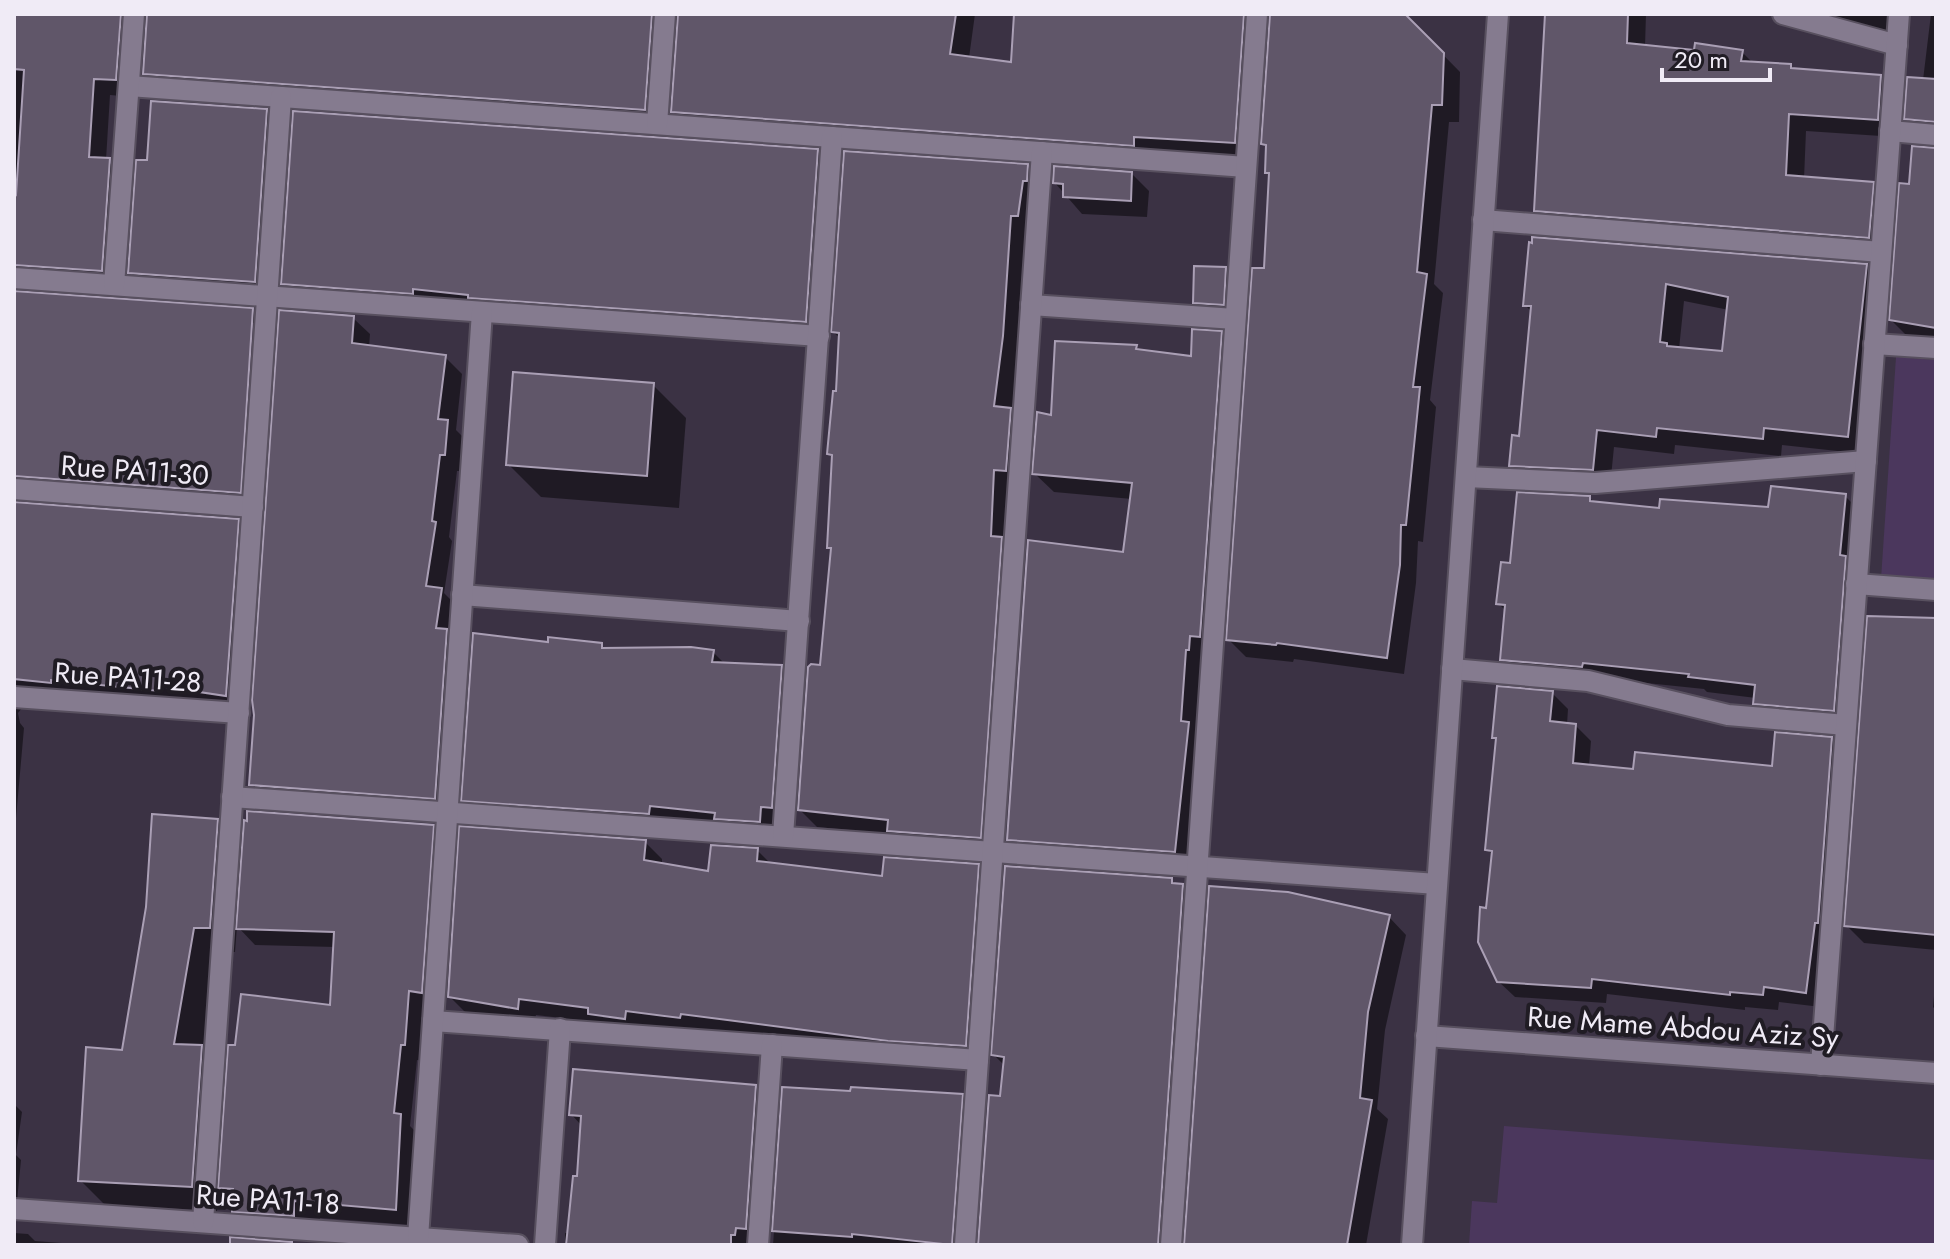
<svg xmlns="http://www.w3.org/2000/svg" width="1950" height="1259" font-family="Jost,sans-serif">
  <rect width="100%" height="100%" fill="#3b3244"/>
  <!-- green -->
  <g fill="#4b375d">
    <polygon points="1896,357 1936,360 1936,583 1881,579"/>
    <polygon points="1504,1126 1936,1160 1936,1245 1469,1245 1472,1201 1497,1203"/>
  </g>
  <!-- shadow -->
  <g fill="#0007" fill-rule="evenodd">
    <path d="M14,14H975L969,58L1013,65L1016,14H1403L1460,72L1459,122H1449L1434,284L1443,293L1430,400L1436,407L1423,542L1418,541L1416,583L1404,674L1294,659L1293,662L1246,657L1228,639L1266,270L1271,176L1267,172L1268,148L1263,144L1272,19H1268L1261,30L1252,159L690,129L673,112L680,19L676,20L669,31L662,127L162,91L145,73L148,16L138,31L133,97L110,95L106,160L127,178L119,288L32,282L20,289L19,293L252,310L270,328L257,509L21,498L19,504L238,521L255,538L243,712L26,703L18,713L20,723L24,728L14,841ZM250,323H254L242,503H238Z"/>
    <polygon points="1546,14 1646,14 1645,47 1696,52 1742,52 1753,63 1790,65 1795,70 1881,77 1899,95 1896,137 1806,131 1804,179 1873,183 1891,202 1887,255 1554,228 1536,210"/>
    <polygon points="1813,14 1893,14 1890,33"/>
    <polygon points="1931,14 1936,14 1936,137 1923,135 1906,118 1923,80"/>
    <polygon points="266,111 289,134 277,304 153,295 130,272 148,162"/>
    <polygon points="1936,149 1936,341 1908,337 1891,320 1911,186"/>
    <polygon points="817,151 835,169 823,339 301,302 283,283"/>
    <polygon points="1027,166 1044,183 1024,298 1012,412 1027,427 997,854 906,847 893,834 817,827 800,810 822,667 833,551 829,547 834,459 829,453 838,394 841,339 833,332"/>
    <polygon points="1132,174 1149,191 1147,217 1082,214 1055,183"/>
    <path d="M1531,245L1867,266L1885,284L1865,454L1782,445L1781,456L1675,445L1674,454L1614,447L1610,487L1529,483L1511,465L1521,438L1532,312L1525,305ZM1684,301L1729,310L1724,354L1679,349Z"/>
    <polygon points="1225,269 1233,277 1231,312 1203,310 1195,302"/>
    <polygon points="353,318 370,334 369,347 445,357 462,374 456,430 464,438 462,471 457,471 449,537 452,541 444,593 458,607 452,815 268,801 251,784"/>
    <polygon points="1221,333 1240,352 1193,870 1028,858 1009,839 1124,554 1132,499 1054,492 1034,473 1053,417 1136,347 1140,352 1193,359"/>
    <polygon points="653,385 686,418 679,508 541,497 508,464"/>
    <polygon points="1845,496 1861,512 1850,726 1772,719 1756,703 1756,698 1707,692 1704,689 1598,678 1518,676 1502,659 1506,611 1498,603 1512,565 1590,498 1596,504 1661,510 1770,509"/>
    <polygon points="1936,621 1936,950 1864,943 1846,925"/>
    <polygon points="601,644 606,650 713,652 726,665 781,667 798,684 776,838 480,817 463,800 550,645"/>
    <polygon points="1552,693 1568,709 1567,725 1576,726 1591,741 1589,766 1635,771 1774,768 1831,739 1847,755 1821,1007 1779,1002 1778,1010 1745,1007 1745,1010 1607,994 1606,1003 1515,997 1498,981 1488,910 1494,856 1487,849 1497,741 1494,737"/>
    <path d="M217,821L244,848L433,827L449,843L421,1061L417,1060L410,1126L416,1132L411,1225L320,1218L318,1232L250,1227L234,1211V1201L219,1185L217,1211L105,1205L80,1180L124,1052ZM237,926L255,945L335,947L331,1008L228,1074L203,1048L218,952H235Z"/>
    <polygon points="645,842 662,859 662,865 709,873 757,850 772,865 884,879 978,866 995,883 982,1062 906,1057 697,1029 697,1034 536,1015 534,1024 467,1014 450,997"/>
    <polygon points="1171,880 1177,886 1182,886 1200,903 1176,1245 980,1245 1005,1066 993,1054"/>
    <polygon points="1389,917 1406,935 1385,1030 1377,1109 1388,1119 1366,1245 1186,1245"/>
    <polygon points="1936,975 1936,1010 1933,1007"/>
    <polygon points="755,1087 773,1104 763,1245 565,1245 565,1233 569,1233 579,1178 582,1126 571,1114"/>
    <polygon points="784,1089 962,1096 979,1113 970,1245 773,1245"/>
    <polygon points="14,1104 22,1112 16,1155 21,1160 14,1232"/>
    <polygon points="14,1233 28,1234 35,1241 88,1245 14,1245"/>
  </g>
  <!-- building -->
  <g fill="#605669" stroke="#aa9fb5" stroke-width="2" fill-rule="evenodd">
    <polygon points="14,14 121,14 116,80 94,79 89,157 110,158 102,271 14,265 14,194 16,195 24,70 14,69"/>
    <polygon points="147,14 652,14 645,110 143,74"/>
    <polygon points="678,14 956,14 950,54 1011,62 1014,14 1244,14 1235,143 1134,137 1134,146 671,112"/>
    <polygon points="1270,14 1405,14 1444,53 1442,105 1432,105 1417,272 1427,274 1413,387 1420,387 1406,525 1401,525 1400,565 1387,658 1277,643 1276,645 1226,640 1252,268 1264,268 1269,173 1265,173 1266,145 1261,144"/>
    <polygon points="1545,14 1628,14 1627,43 1694,50 1695,43 1743,50 1741,61 1791,64 1791,68 1881,75 1878,120 1789,114 1786,175 1874,182 1869,238 1534,211"/>
    <polygon points="1907,77 1936,79 1936,122 1904,119"/>
    <polygon points="151,101 267,109 255,282 128,273 136,160 147,160"/>
    <polygon points="293,111 818,149 806,322 468,298 468,295 413,289 413,294 281,284"/>
    <polygon points="1912,146 1936,148 1936,328 1889,320 1899,183 1909,184"/>
    <polygon points="844,151 1028,164 1027,181 1023,181 1018,216 1011,216 1003,336 994,406 1011,408 1006,471 994,470 991,536 1002,537 981,838 887,831 888,820 798,810 808,667 811,664 820,665 831,548 827,548 832,455 827,454 833,391 836,391 839,333 831,332"/>
    <polygon points="1054,166 1132,172 1131,201 1063,197 1063,184 1053,183"/>
    <path d="M1532,237L1867,264L1848,437L1764,428L1763,439L1657,428L1656,437L1597,430L1593,470L1509,466L1512,435L1519,436L1531,306H1523L1529,242L1532,243ZM1666,284L1728,297L1722,351L1667,346V343L1660,342Z"/>
    <polygon points="1194,266 1226,267 1224,305 1193,303"/>
    <polygon points="14,291 253,308 241,493 14,476"/>
    <polygon points="279,310 354,316 352,343 446,355 438,419 448,420 445,455 440,455 432,521 436,522 426,586 442,588 436,628 447,629 435,799 249,785 254,715 252,700"/>
    <polygon points="1192,329 1222,331 1200,637 1190,636 1189,650 1186,650 1181,721 1189,722 1175,852 1007,840 1028,540 1123,552 1132,483 1032,474 1037,412 1051,415 1055,341 1137,345 1136,349 1191,356"/>
    <polygon points="513,372 654,383 647,476 506,465"/>
    <polygon points="1771,486 1846,494 1840,555 1846,556 1834,711 1753,704 1755,685 1688,677 1689,674 1583,663 1582,667 1500,660 1505,605 1496,604 1501,562 1510,563 1517,492 1590,496 1590,501 1659,508 1660,499 1768,507"/>
    <polygon points="14,502 239,519 226,696 159,686 159,691 51,680 51,683 14,679"/>
    <polygon points="1867,616 1936,618 1936,935 1844,926"/>
    <polygon points="473,633 548,642 548,637 602,643 602,648 691,647 714,650 712,662 782,665 772,808 761,807 760,822 714,819 715,813 650,806 649,814 461,801"/>
    <polygon points="1497,686 1553,691 1550,721 1576,724 1573,763 1633,769 1635,752 1772,766 1775,732 1832,737 1818,923 1815,923 1806,993 1764,987 1763,995 1730,992 1730,995 1592,979 1591,988 1497,982 1478,942 1480,907 1486,908 1492,851 1485,850 1496,738 1492,738"/>
    <polygon points="247,811 434,825 422,993 409,991 405,1045 401,1045 394,1113 401,1114 396,1210 294,1201 294,1216 232,1212 233,1189 218,1188 228,1045 235,1045 241,994 330,1005 334,932 236,929 244,820 247,821"/>
    <polygon points="152,814 218,819 210,928 194,928 174,1044 202,1045 192,1187 78,1181 86,1047 122,1050 146,907"/>
    <polygon points="459,826 646,840 644,860 708,871 711,845 758,848 757,861 882,876 884,857 979,864 966,1046 888,1041 681,1014 680,1018 626,1011 625,1019 588,1014 588,1008 519,999 518,1009 448,997"/>
    <polygon points="1005,866 1172,878 1172,883 1183,884 1158,1245 978,1245 989,1095 1000,1096 1004,1057 991,1055"/>
    <polygon points="1209,886 1288,892 1390,915 1368,1012 1360,1098 1372,1100 1347,1245 1184,1245"/>
    <polygon points="573,1069 756,1085 746,1229 736,1228 735,1235 731,1235 731,1245 566,1245 573,1176 577,1176 581,1116 569,1115"/>
    <polygon points="782,1087 850,1091 851,1087 963,1094 952,1245 852,1234 852,1237 772,1231"/>
    <polygon points="230,1237 292,1242 292,1245 230,1245"/>
  </g>
  <g fill="none" stroke-linecap="round" stroke-linejoin="round">
    <!-- minor casing -->
    <g stroke="#58505f" stroke-width="24">
      <g id="minor">
        <polyline points="1783,14 1897,45"/>
        <polyline points="129,86 1246,167"/>
        <polyline points="657,124 665,14"/>
        <polyline points="1890,131 1936,135"/>
        <polyline points="1483,220 1881,252"/>
        <polyline points="14,278 819,336"/>
        <polyline points="114,285 134,14"/>
        <polyline points="1031,305 1235,319"/>
        <polyline points="1874,344 1936,348"/>
        <polyline points="1466,477 1595,483 1866,461"/>
        <polyline points="14,489 253,507"/>
        <polyline points="1856,584 1936,590"/>
        <polyline points="462,595 799,621"/>
        <polyline points="1452,669 1588,681 1728,715 1846,725"/>
        <polyline points="14,697 239,713"/>
        <polyline points="232,797 1437,884"/>
        <polyline points="783,836 832,137"/>
        <polyline points="433,1021 978,1060"/>
        <polyline points="1821,1065 1899,14"/>
        <polyline points="14,1209 518,1245"/>
        <polyline points="203,1222 281,97"/>
        <polyline points="418,1238 482,312"/>
        <polyline points="545,1245 560,1029"/>
        <polyline points="758,1245 772,1045"/>
        <polyline points="965,1245 1042,152"/>
        <polyline points="1171,1245 1257,14"/>
      </g>
    </g>
    <!-- tertiary casing -->
    <g stroke="#58505f" stroke-width="24">
      <g id="tertiary">
        <polyline points="1426,1036 1936,1073"/>
        <polyline points="1412,1245 1498,14"/>
      </g>
    </g>
    <!-- minor -->
    <use href="#minor" stroke="#857b8f" stroke-width="20"/>
    <!-- tertiary -->
    <use href="#tertiary" stroke="#857b8f" stroke-width="20"/>
  </g>
  <g text-anchor="middle" stroke-width="8" stroke-linejoin="round" paint-order="stroke">
    <!-- street labels -->
    <g font-size="28" fill="#f0ebf6" stroke="#201c24">
      <text transform="translate(135 470) rotate(4)" y="10">Rue PA11-30</text>
      <text transform="translate(128 677) rotate(4)" y="10">Rue PA11-28</text>
      <text transform="translate(1683 1027) rotate(4)" y="10">Rue Mame Abdou Aziz Sy</text>
      <text transform="translate(268 1199) rotate(4)" y="10">Rue PA11-18</text>
    </g>
  </g>
  <!-- border -->
  <rect width="1950" height="1259" fill="none" stroke="#f0ebf6" stroke-width="32"/>
  <!-- scale -->
  <path d="M1662 68v12h108v-12" fill="none" stroke="#f0ebf6" stroke-width="4"/>
  <text x="1674" y="68" font-size="24" fill="#f0ebf6" stroke="#201c24" stroke-width="6" paint-order="stroke">20 m</text>
</svg>
